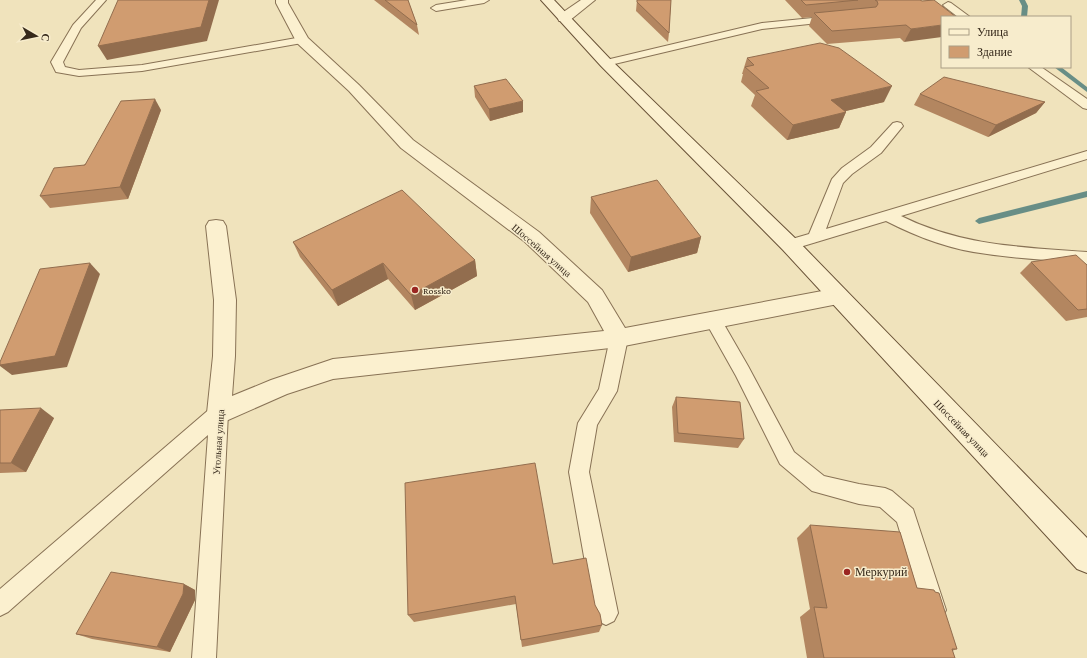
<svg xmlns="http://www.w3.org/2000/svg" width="1087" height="658" font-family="'Crimson Pro',serif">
  <rect width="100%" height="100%" fill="#f0e3bc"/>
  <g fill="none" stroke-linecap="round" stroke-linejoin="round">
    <!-- stream -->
    <g fill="#688e86" fill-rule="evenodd">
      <polygon points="1019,0 1025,0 1028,6 1027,17 1021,17 1022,6"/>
      <polygon points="1054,67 1061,67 1087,87 1087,92"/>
      <polygon points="1087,191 1087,197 979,224 975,221 979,218"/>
    </g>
    <!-- service casing -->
    <g stroke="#887255" stroke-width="2">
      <g id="service">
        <polygon points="96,0 106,0 81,28 63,62 65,67 79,70 142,65 302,37 307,40 302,43 142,71 79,76 56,72 51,62 73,25"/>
        <polygon points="467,0 489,0 484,3 436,11 431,8 436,5"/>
        <polygon points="948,2 951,3 970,17 958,17 945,7 943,5"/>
        <polygon points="833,16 838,19 837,21 762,29 606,66 600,63 606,60 762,23"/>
        <polygon points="1028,67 1041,67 1087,99 1087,109 1083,108"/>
        <path d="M897,122L901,123L903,126L881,153L852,174L843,183L826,229L1087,151V159L901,216C961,246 1022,247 1087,252V264C1054,260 1020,259 987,254C952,250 917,237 886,221L790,250L785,249L782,245L785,241L809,234L832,179L842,168L871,147L893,123Z"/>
        <polygon points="712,312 718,314 748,366 794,452 824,476 859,484 885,488 892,491 913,509 946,610 942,618 934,622 926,618 897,522 880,507 859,504 812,491 780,464 736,376 704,319 706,314"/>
        <polygon points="619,331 625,333 628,338 617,391 597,425 589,472 618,613 614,621 606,625 598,621 594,613 569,472 578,423 599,389 610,338 613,333"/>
        <polygon points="219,405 226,407 228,413 216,658 192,658 208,435 8,612 0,616 0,589 212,407"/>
      </g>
    </g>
    <!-- minor casing -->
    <g stroke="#887255" stroke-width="2">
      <g id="minor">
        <polygon points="276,0 288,0 288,3 308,38 359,85 413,140 539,232 602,290 625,328 838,288 845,290 849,296 845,302 838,304 619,347 333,379 287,394 219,424 210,421 207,413 213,356 214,300 206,226 209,221 216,220 223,221 226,226 236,300 235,356 232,396 271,380 333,359 604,331 588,302 525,242 401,148 349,91 297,43 276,3"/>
        <polygon points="581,0 595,0 569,21 559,21 558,18 559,15"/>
      </g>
    </g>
    <!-- secondary casing -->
    <g stroke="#6a5338" stroke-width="2">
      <polygon id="secondary" points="541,0 554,0 611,60 797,240 1087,538 1087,573 1077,569 783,250 601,66"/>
    </g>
    <!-- service -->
    <use href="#service" fill="#fbf0cf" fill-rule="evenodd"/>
    <!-- minor -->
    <use href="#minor" fill="#fbf0cf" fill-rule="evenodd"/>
    <!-- secondary -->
    <use href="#secondary" fill="#fbf0cf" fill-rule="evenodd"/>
  </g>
  <!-- wall -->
  <g fill="#b38660">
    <polygon points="374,0 408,0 417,25 419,35"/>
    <polygon points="637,0 671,0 669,33 668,42 636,11"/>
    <polygon points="785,0 920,0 922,1 934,0 904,42 900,38 827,44 809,26 812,17 802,18"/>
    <polygon points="747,58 884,102 845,111 846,112 839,128 787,140 751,106 755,95 741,82 743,74 742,74"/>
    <polygon points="474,86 523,112 490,121 475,97"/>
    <polygon points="920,94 1045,102 1036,113 988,137 914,105"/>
    <polygon points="161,110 128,199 50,208 40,196"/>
    <polygon points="591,197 701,237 697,253 628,272 590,213"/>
    <polygon points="293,242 475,260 477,276 415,310 388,279 338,306 300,257"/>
    <polygon points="1031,262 1087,265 1087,317 1066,321 1020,273"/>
    <polygon points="676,397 744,439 738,448 674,442 672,407"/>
    <polygon points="0,410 54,418 26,472 0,473"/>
    <polygon points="810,525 917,588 935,592 957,649 952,651 955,658 807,658 800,617 810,609 797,538"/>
    <polygon points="553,564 595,605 602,625 599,632 522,647 516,604 414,622 408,615"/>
    <polygon points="184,584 195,590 195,600 170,652 92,639 76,634"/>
  </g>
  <!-- shaded-wall -->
  <g fill="#926d4e">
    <polygon points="209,0 219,0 207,41 107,60 98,46"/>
    <polygon points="942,25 942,37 904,42 911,29"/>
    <polygon points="892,86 884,102 825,116 831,100"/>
    <polygon points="155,99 161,110 128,199 120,187"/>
    <polygon points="523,101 523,112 490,121 489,109"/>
    <polygon points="1045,102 1036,113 988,137 996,125"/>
    <polygon points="846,112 839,128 787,140 793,125"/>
    <polygon points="701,237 697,253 628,272 631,257"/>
    <polygon points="475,260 477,276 415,310 411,295"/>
    <polygon points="90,263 100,274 67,367 12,375 0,366 0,365"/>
    <polygon points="383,263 388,279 338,306 332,290"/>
    <polygon points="41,408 54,418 26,472 11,463"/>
    <polygon points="184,584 195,590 195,600 170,652 157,647"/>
  </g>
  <!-- building -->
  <g fill="#d09c70" stroke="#926d4e">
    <polygon points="118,0 209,0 201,27 98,46"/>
    <polygon points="385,0 408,0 417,25"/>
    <polygon points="637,0 671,0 669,33 637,2"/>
    <polygon points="801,0 858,0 806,5"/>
    <polygon points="875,0 920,0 922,1 934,0 956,17 942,17 942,25 911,29 906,25 832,31 814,13 876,7 878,4 877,1"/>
    <polygon points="820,43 839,48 892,86 831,100 846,112 793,125 756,91 769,88 745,67 754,65 747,58"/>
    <polygon points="944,77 1045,102 996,125 920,94"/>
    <polygon points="506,79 523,101 489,109 474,86"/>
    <polygon points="155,99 120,187 40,196 54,168 85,165 121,101"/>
    <polygon points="657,180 701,237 631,257 591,197"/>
    <polygon points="402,190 475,260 411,295 383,263 332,290 293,242"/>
    <polygon points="1076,255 1087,265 1087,309 1078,310 1031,262"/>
    <polygon points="90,263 55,356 0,365 0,362 40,269"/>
    <polygon points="676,397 740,402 744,439 678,433"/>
    <polygon points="41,408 11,463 0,463 0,410"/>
    <polygon points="535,463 553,564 586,558 595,605 600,614 602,625 521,640 515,596 408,615 405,483"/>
    <polygon points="810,525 900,532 917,588 934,590 935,592 939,593 957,649 952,649 955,658 824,658 814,607 827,608"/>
    <polygon points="111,572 184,584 183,594 157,647 76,634"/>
  </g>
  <!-- markers -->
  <g fill="#9a2622" stroke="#f7eccc" stroke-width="1.5">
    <circle cx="415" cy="290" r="4"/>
    <circle cx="847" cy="572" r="4"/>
  </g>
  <g text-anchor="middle" stroke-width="3" stroke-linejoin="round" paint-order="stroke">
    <!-- street labels -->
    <g font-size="10" fill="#36291b" stroke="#f7eccc">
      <text transform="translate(542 250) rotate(41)" y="4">Шоссейная улица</text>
      <text transform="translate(962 428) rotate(46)" y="4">Шоссейная улица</text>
      <text transform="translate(218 442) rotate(-86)" y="4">Угольная улица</text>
    </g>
    <!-- poi labels -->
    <g font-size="10" fill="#36291b" stroke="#f7eccc" text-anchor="start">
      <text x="423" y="294">Rossko</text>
    </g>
    <!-- near-poi labels -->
    <g font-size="12" fill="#36291b" stroke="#f7eccc" text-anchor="start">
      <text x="855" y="576">Меркурий</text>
    </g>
  </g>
  <!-- legend -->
  <rect x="941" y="16" width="130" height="52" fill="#f7eccc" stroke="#aa9e85"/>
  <rect x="949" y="29" width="20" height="6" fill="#fbf0cf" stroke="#aa9e85"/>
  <text x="977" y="36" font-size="12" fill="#36291b">Улица</text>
  <rect x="949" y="46" width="20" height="12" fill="#d09c70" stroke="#aa9e85"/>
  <text x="977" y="56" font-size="12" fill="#36291b">Здание</text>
  <!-- north arrow -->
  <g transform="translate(36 36) rotate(99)" stroke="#f7eccc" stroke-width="3" paint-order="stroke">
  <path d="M0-3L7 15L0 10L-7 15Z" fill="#36291b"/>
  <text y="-6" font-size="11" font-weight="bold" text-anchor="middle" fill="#36291b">С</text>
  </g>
</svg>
